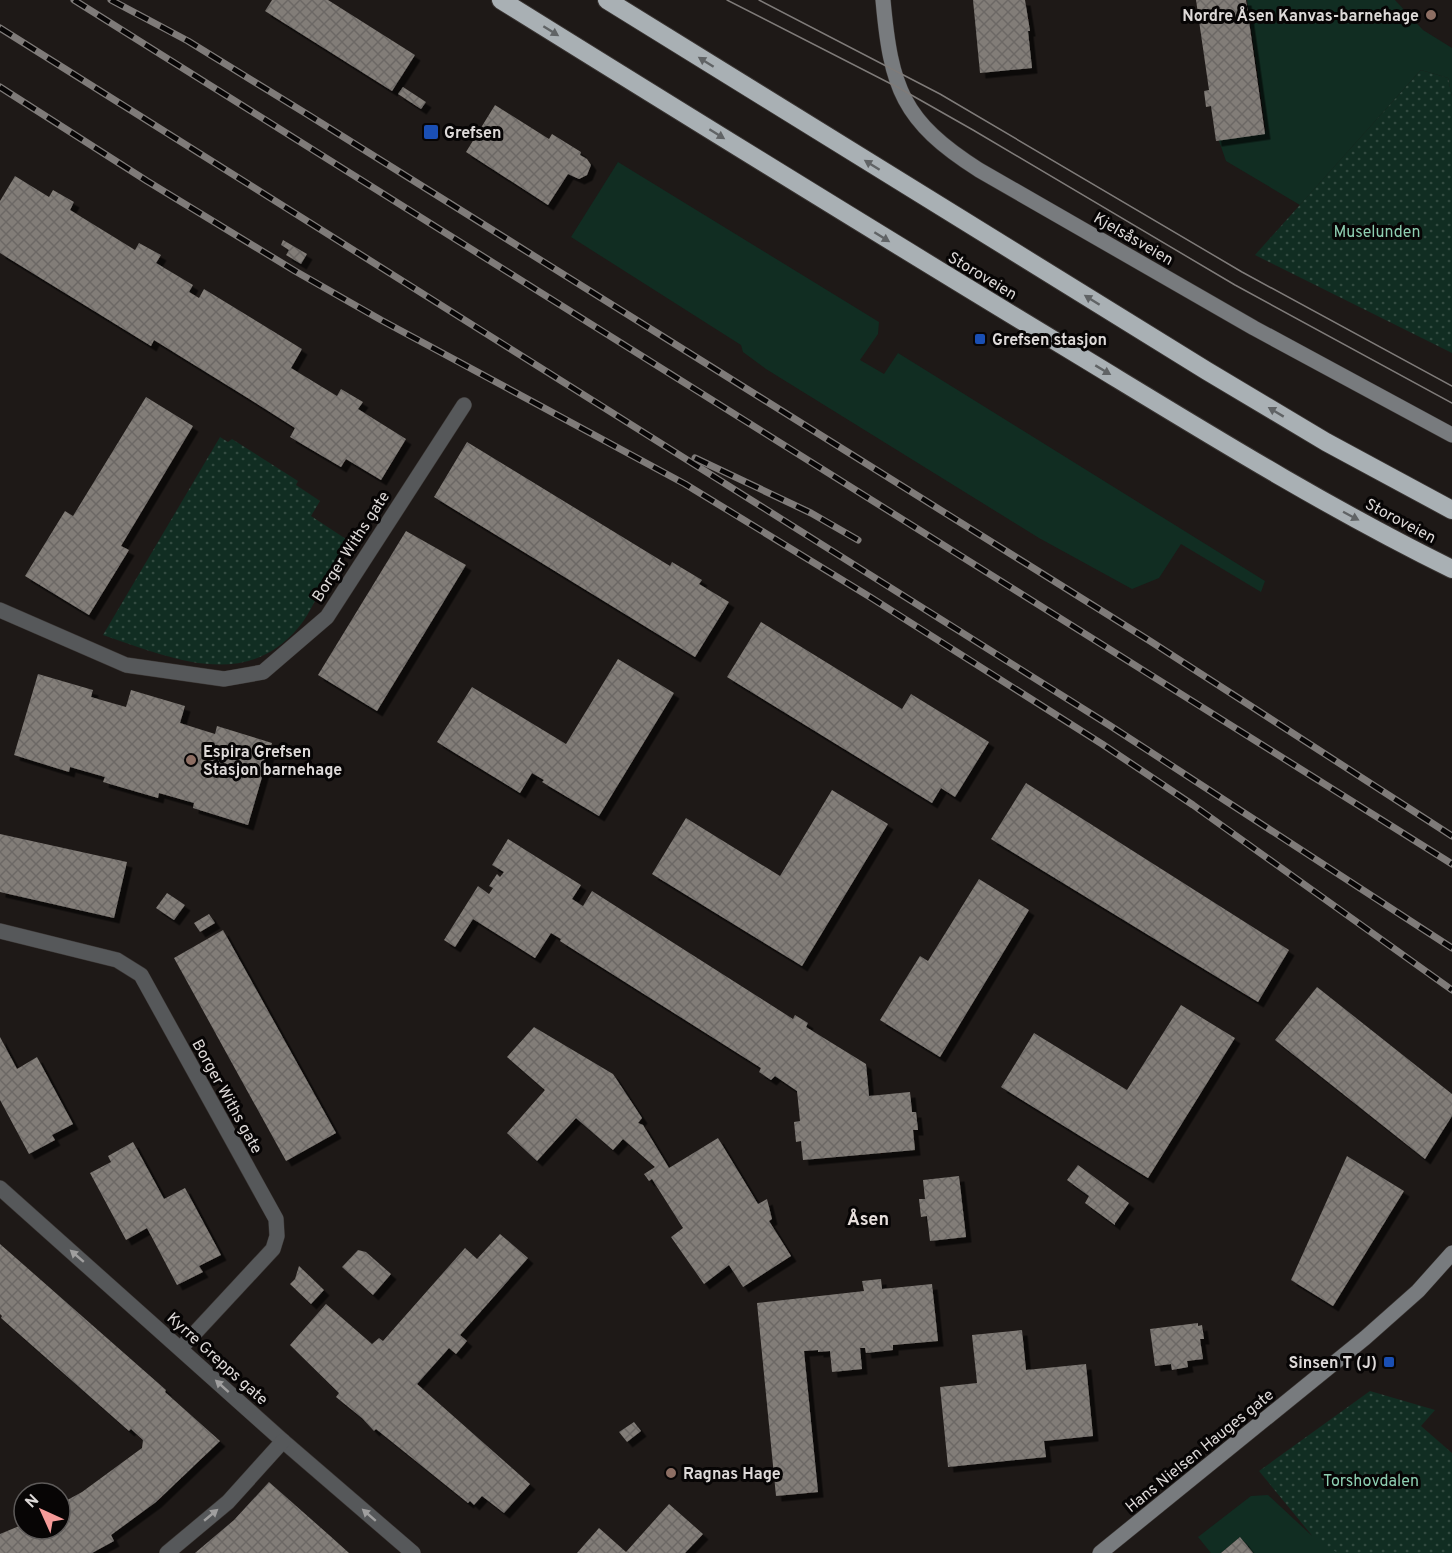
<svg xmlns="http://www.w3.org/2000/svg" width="1452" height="1553" font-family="Overpass,sans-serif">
  <defs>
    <pattern id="park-dots" width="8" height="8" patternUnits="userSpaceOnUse" patternTransform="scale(1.5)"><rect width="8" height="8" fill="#112d22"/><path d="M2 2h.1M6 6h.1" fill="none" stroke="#334b41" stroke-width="1.8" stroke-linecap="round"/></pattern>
    <pattern id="building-cross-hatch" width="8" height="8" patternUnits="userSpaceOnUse" patternTransform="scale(1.5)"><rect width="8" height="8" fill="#827d78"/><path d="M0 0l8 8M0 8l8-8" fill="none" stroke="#6c6865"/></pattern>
    <filter id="shadow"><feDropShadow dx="5.5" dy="5.5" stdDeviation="0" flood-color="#0009"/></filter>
  </defs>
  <rect width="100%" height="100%" fill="#1e1917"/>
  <!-- green -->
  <g fill="#112d22">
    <polygon points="1247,0 1395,0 1423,30 1452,48 1452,97 1448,78 1421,70 1300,205 1226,161 1218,138 1266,131"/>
    <polygon points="618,162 879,322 878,334 860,360 884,374 898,353 1265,581 1261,592 1181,544 1159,578 1132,589 1039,538 766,369 743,352 741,345 571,237"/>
    <polygon points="1268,1495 1310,1534 1339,1553 1253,1553 1240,1537 1221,1553 1211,1553 1198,1537 1251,1496"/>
  </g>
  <!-- park -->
  <g fill="url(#park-dots)">
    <polygon points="1421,70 1448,78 1452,97 1452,353 1255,255"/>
    <path d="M220,437L228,442L232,439L298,481L296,485L320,501L311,516L349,541C338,561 326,581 315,601C310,610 305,620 298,628C244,692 169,657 103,635Z"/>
    <polygon points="1370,1391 1435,1410 1421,1426 1452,1453 1452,1553 1338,1553 1314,1538 1259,1471"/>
  </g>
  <!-- building -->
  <g fill="url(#building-cross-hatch)" filter="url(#shadow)">
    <polygon points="272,0 328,0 415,55 392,91 265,11"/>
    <polygon points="973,0 1025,0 1030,31 1028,31 1032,68 980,73"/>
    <polygon points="1196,0 1246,0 1265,134 1216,141 1211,106 1206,107 1204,91 1209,90"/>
    <polygon points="403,87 426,102 421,109 398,94"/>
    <polygon points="495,105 549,139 552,134 581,152 580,155 587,159 591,165 587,175 579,179 568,174 548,205 466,152"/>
    <polygon points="15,176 49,197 53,190 74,202 70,210 135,250 139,243 161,255 156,263 193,285 189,292 199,298 204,289 302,349 291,368 337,396 341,389 363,402 358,409 406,439 381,480 346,459 341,467 290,437 295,428 251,400 154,340 151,346 0,253 0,201"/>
    <polygon points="283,240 307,254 301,264 286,255 289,250 281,245"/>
    <polygon points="146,397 193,426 121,546 129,550 89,615 25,576 65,511 73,516"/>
    <polygon points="467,442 670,566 672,562 702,580 699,584 729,602 695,657 434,497"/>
    <polygon points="406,531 466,565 377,711 318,675"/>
    <polygon points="761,622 902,709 911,694 989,742 955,797 941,788 932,803 727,677"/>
    <polygon points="618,659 674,693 599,816 542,782 544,780 532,773 520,793 437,742 472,687 566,744"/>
    <polygon points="38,674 93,690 91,697 126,707 131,690 185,706 180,723 215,734 217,726 272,743 248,825 193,808 194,803 159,793 158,798 103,782 105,777 70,767 69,772 14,755"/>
    <polygon points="1026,783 1289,950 1258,1002 991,839"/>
    <polygon points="832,790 888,824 802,966 652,874 686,818 780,876"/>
    <polygon points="0,834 127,862 114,918 0,892"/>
    <polygon points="508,839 581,885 572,899 583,906 592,891 793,1019 795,1015 808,1023 806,1027 866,1064 869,1096 910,1092 912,1112 916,1112 918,1130 913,1130 915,1150 803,1160 801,1141 796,1142 794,1122 800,1121 797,1091 775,1076 771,1080 759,1072 761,1068 560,941 561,939 551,933 535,958 473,919 455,947 444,940 478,886 489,894 493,888 489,886 497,874 500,877 504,872 492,865"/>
    <polygon points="979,879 1029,910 940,1057 880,1020 920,956 928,961"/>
    <polygon points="167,893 185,905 174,920 156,908"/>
    <polygon points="209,914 215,923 200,932 194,923"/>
    <polygon points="223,930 336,1133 286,1161 174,958"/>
    <polygon points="1317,987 1452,1094 1452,1116 1425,1159 1275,1040"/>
    <polygon points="1181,1005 1235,1038 1148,1178 1001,1087 1034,1033 1127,1090"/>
    <polygon points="534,1027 613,1074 642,1118 638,1123 643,1125 669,1168 718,1138 758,1204 767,1199 772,1219 769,1221 791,1256 743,1287 729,1265 704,1284 671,1237 683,1228 652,1179 649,1181 644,1174 655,1167 623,1139 613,1150 576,1118 537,1161 507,1133 545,1090 507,1057"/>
    <polygon points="0,1037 17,1069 37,1057 73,1124 52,1135 55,1140 29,1154 0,1100"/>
    <polygon points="133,1142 164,1199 185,1188 221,1255 199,1266 203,1272 177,1285 147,1228 126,1240 90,1173 111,1162 108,1156"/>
    <polygon points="1347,1156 1404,1191 1333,1306 1291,1280"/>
    <polygon points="1078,1165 1129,1203 1115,1223 1115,1225 1085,1203 1089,1196 1067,1180"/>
    <polygon points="959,1176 966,1237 930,1241 927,1216 921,1217 919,1199 925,1199 923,1180"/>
    <polygon points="500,1234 528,1258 460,1335 467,1341 456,1354 449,1348 417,1384 530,1484 504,1513 482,1496 474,1505 470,1501 468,1503 376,1429 374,1431 362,1418 336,1397 339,1393 290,1345 326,1304 372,1344 379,1338 383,1341 465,1248 477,1259"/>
    <polygon points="0,1244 166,1390 165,1392 220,1441 156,1502 111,1535 114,1541 92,1553 0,1553 0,1534 24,1524 24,1529 60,1529 60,1504 82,1492 142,1448 143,1440 131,1429 129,1431 1,1318 2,1316 0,1314"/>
    <polygon points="358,1250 366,1252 391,1274 373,1295 342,1267"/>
    <polygon points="299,1266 324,1290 311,1304 290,1284 295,1279"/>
    <polygon points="881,1279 882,1289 932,1284 938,1341 893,1345 893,1350 866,1353 865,1348 860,1348 862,1369 832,1372 830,1351 818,1352 818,1350 804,1351 818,1492 776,1496 757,1303 864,1291 862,1281"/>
    <polygon points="1198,1323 1198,1326 1202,1325 1204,1339 1200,1339 1203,1359 1187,1361 1188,1367 1172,1370 1171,1364 1155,1366 1150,1329"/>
    <polygon points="1022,1330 1026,1370 1086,1364 1093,1436 1044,1441 1046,1457 948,1467 940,1387 977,1383 972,1335"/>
    <polygon points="634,1422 641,1431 627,1442 619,1432"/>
    <polygon points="269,1482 329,1535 349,1553 195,1553 234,1520"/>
    <polygon points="669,1504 703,1534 685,1553 577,1553 599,1528 626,1552"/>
    <polygon points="1240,1537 1253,1553 1221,1553"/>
  </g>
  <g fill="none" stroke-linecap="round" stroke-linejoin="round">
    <!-- street casing -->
    <g stroke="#393432" stroke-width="16">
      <g id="street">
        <polyline points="0,610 126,665 224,679 263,672 327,617 464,405"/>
        <polyline points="0,931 117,960 141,975 276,1219 277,1236 273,1249 181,1348"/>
        <polyline points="0,1188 283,1441 413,1553"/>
        <polyline points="167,1553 228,1502 283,1441"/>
      </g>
    </g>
    <!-- secondary casing -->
    <g stroke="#393432" stroke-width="16">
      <g id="secondary">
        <path d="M883,0C891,88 902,121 979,170L1254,328L1452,435"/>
        <polyline points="1100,1553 1365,1338 1418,1291 1452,1253"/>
      </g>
    </g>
    <!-- highway casing -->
    <g stroke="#393432" stroke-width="20">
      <g id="highway">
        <path d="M501,0C694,120 886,239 1080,356C1202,430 1324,506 1452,569"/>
        <polyline points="607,0 1207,371 1326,442 1452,510"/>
      </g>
    </g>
    <!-- street -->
    <use href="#street" stroke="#56585a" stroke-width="15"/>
    <!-- secondary -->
    <use href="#secondary" stroke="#787b7e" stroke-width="15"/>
    <!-- highway -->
    <use href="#highway" stroke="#a9b0b4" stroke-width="18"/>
    <!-- tram -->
    <g stroke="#7f7b79" stroke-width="1.5">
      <polyline points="727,0 899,88 973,130 1235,285 1452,403"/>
      <polyline points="759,0 940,94 1242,272 1452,386"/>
    </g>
    <!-- rail casing -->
    <g stroke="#7f7b79" stroke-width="7">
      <g id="rail">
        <polyline points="74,0 1452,864"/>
        <polyline points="111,0 188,41 310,116 1150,641 1452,836"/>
        <polyline points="0,28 1109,725 1452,948"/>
        <polyline points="0,87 147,181 295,271 381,320 685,484 870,597 1102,744 1193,805 1452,990"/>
        <polyline points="695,458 811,513 858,540"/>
      </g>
    </g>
    <!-- rail -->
    <use href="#rail" stroke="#070505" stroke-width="4.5" stroke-dasharray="14" stroke-linecap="butt"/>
  </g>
  <!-- one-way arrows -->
  <defs><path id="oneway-solid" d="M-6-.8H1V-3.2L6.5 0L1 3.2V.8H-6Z" transform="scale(1.5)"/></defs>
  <g fill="#606365">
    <use href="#oneway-solid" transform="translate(551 31) rotate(32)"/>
    <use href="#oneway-solid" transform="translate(706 62) rotate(-148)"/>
    <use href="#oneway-solid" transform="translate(717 134) rotate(32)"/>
    <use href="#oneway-solid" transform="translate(872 165) rotate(-148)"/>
    <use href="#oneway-solid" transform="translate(882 237) rotate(32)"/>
    <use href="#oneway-solid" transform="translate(1092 300) rotate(-148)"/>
    <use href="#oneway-solid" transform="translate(1103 370) rotate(31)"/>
    <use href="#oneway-solid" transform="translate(1276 412) rotate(-149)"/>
    <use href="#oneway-solid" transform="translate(1351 516) rotate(28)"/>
  </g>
  <g fill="#a09f9f">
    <use href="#oneway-solid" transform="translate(77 1256) rotate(-139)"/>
    <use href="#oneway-solid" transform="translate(222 1386) rotate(-138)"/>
    <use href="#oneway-solid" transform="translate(211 1515) rotate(-40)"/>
    <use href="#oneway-solid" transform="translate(369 1515) rotate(-139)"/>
  </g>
  <!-- markers -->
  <g fill="#8d6e63" stroke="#070505" stroke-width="2">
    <circle cx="1431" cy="15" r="6"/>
    <circle cx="191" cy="760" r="6"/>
    <circle cx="671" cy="1473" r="6"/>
  </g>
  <g fill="#1a4fb4" stroke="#070505" stroke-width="2">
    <rect x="423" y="124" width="16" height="16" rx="3"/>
    <rect x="974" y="333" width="12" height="12" rx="3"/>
    <rect x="1383" y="1356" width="12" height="12" rx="3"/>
  </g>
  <g text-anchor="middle" stroke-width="6" stroke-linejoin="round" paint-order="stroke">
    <!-- poi labels -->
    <g font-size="16" font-weight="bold" fill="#ddd9d8" stroke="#070505" text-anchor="start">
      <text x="1419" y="21" text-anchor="end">Nordre Åsen Kanvas-barnehage</text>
      <text x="444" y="138">Grefsen</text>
      <text x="992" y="345">Grefsen stasjon</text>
      <text x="203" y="757">Espira Grefsen<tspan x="203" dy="18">Stasjon barnehage</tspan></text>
      <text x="1377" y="1368" text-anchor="end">Sinsen T (J)</text>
      <text x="683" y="1479">Ragnas Hage</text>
    </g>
    <!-- park labels -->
    <g font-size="16" fill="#8ecfb2" stroke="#070505">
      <text x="1377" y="237">Muselunden</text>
      <text x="1371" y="1486">Torshovdalen</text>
    </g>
    <!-- street labels -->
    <g font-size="16" fill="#ddd9d8" stroke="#070505">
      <text transform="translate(1134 238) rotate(30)" y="6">Kjelsåsveien</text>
      <text transform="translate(983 275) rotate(31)" y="6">Storoveien</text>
      <text transform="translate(1401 520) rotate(28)" y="6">Storoveien</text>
      <text transform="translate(350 546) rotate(-57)" y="6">Borger Withs gate</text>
      <text transform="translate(228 1096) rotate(61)" y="6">Borger Withs gate</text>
      <text transform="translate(218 1358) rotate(42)" y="6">Kyrre Grepps gate</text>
      <text transform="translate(1199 1450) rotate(-39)" y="6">Hans Nielsen Hauges gate</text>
    </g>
    <!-- neighbourhood labels -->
    <g font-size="18" font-weight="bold" fill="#e6dedb" stroke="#070505">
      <text x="868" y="1225">Åsen</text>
    </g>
  </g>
  <!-- north arrow -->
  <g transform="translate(42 1511) rotate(315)"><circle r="28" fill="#070505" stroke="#5d5a59" stroke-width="1.5"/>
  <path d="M0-4.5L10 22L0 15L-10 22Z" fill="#f59b99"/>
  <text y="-9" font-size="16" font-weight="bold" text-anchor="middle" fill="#ddd9d8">N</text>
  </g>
</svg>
